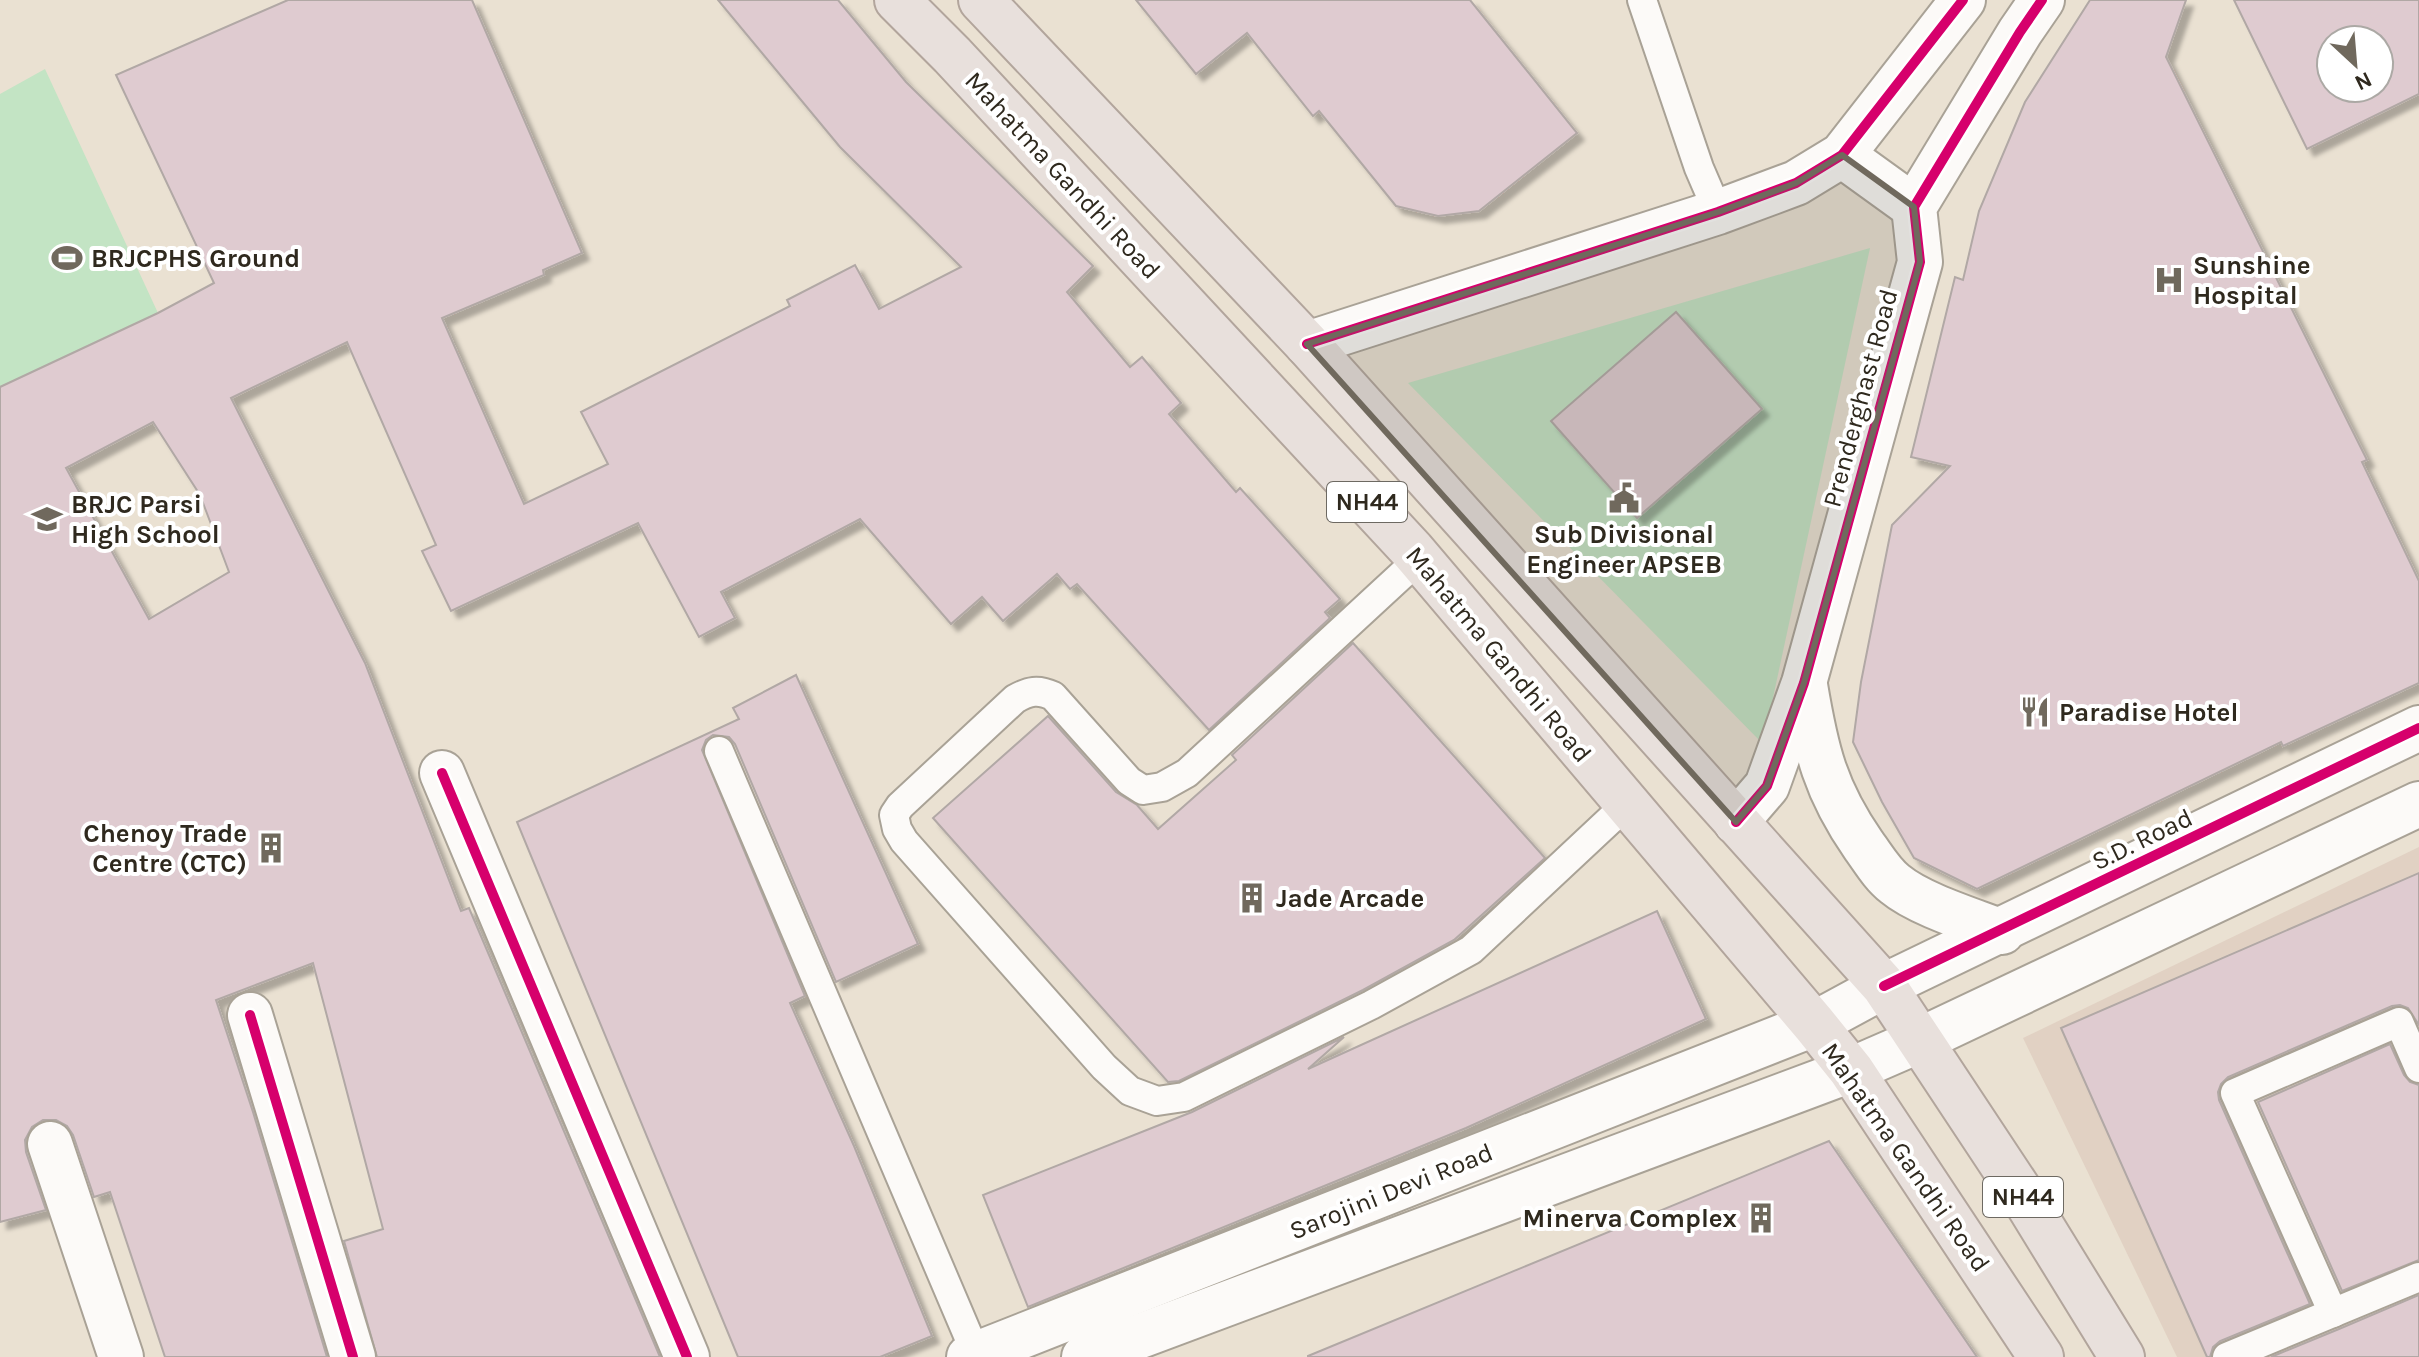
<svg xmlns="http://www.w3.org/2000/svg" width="2419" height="1357" font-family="Karla,sans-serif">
  <defs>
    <filter id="shadow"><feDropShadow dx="7" dy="7" stdDeviation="2" flood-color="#0004"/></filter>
  </defs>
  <rect width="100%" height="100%" fill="#eae1d2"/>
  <!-- commercial -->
  <polygon fill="#e1d1c3" points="2419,847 2419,1357 2177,1357 2023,1038"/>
  <!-- green -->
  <g fill="#c3e4c4">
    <polygon points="45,69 158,313 0,387 0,94"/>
    <polygon points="1870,248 1763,744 1408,383"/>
  </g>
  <!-- building -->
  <g fill="#dfcbd0" stroke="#b1a8a5" stroke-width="2" fill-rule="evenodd" filter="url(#shadow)">
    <path d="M288,0H472L582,253L543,270L544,275L442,318L524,504L608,464L581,412L790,306L787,300L855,265L879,309L961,267L840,147L718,0H838L906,82L1093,266L1067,292L1130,367L1142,357L1181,403L1169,414L1236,492L1240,488L1340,599L1325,612L1330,618L1209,730L1077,584L1070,589L1057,574L1003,621L982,597L951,624L860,519L721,592L735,618L699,637L638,523L451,611L422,551L436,545L347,342L231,398L365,663L461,911L469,908L660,1357H377L344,1241L383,1229L313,963L216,1000L253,1112L327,1357H165L110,1192L94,1197L73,1135L67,1126L56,1120H43L32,1127L25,1140L26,1152L46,1210L0,1222V387L158,313L214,283L116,75ZM153,422L200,495L229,572L149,619L66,468Z"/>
    <polygon points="1136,0 1470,0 1577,133 1479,211 1438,216 1396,206 1319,111 1313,116 1247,33 1196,74"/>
    <polygon points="2090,0 2186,0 2166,57 2367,460 2362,462 2419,581 2419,683 2283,746 2281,742 1977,889 1914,858 1882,802 1853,742 1861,682 1892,525 1950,466 1911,457 1955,277 1963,280 1979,211 2025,102"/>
    <path d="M2234,0H2419V94L2307,149ZM2331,40H2379V88H2331Z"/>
    <polygon points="1676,312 1762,409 1637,518 1551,421"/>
    <polygon points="1353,643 1545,858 1454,940 1363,990 1179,1081 1168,1082 933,818 1048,716 1116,792 1137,805 1158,829 1236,760 1232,755"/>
    <polygon points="796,675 918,944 836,982 735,744 729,737 713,735 706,740 702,750 805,996 790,1003 854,1146 932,1336 880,1357 738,1357 517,822 739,719 733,708"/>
    <polygon points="2419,873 2419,1025 2408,1008 2400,1005 2392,1006 2228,1077 2221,1084 2218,1092 2219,1100 2310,1304 2220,1341 2213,1347 2210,1357 2207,1357 2061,1028"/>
    <polygon points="1657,911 1706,1019 1466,1128 1028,1307 983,1195 1192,1112 1344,1037 1308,1069"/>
    <polygon points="2390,1044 2404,1075 2410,1082 2419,1085 2419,1260 2342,1291 2258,1102"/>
    <polygon points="1829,1141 1977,1357 1308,1357 1308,1356"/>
    <polygon points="2419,1295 2419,1357 2271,1357 2339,1329"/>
  </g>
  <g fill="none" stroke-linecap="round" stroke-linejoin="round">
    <!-- service casing -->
    <g stroke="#a9a296" stroke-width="32">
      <g id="service">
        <polyline points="1642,0 1699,168 1718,212"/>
        <path d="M1419,559L1187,773L1162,787L1143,790L1129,781L1053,696C1038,689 1029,691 1015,699L900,806L894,815L897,829L904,841L1104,1067L1130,1091L1157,1101L1184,1097L1371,1005L1471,950L1627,804"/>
        <polyline points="719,751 976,1354"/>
        <polyline points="2333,1313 2235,1093 2399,1022 2419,1068"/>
        <polyline points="2227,1357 2419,1277"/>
      </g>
    </g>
    <!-- minor casing -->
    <g stroke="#a9a296" stroke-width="48">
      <g id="minor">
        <polyline points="442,773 687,1357"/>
        <polyline points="250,1015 353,1357"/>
        <polyline points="50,1144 121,1357"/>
      </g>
    </g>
    <!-- tertiary casing -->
    <g stroke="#a9a296" stroke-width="48">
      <g id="tertiary">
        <polyline points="1842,155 1914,207"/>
        <polyline points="1307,344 1718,212 1796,183 1842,155 1963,0"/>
        <path d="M1805,685C1816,751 1825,790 1864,846C1873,858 1882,874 1895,884C1919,904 1971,920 2002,932"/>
        <polyline points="1736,822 1767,786 1804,683 1920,262 1914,207 2020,32 2042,0"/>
        <polyline points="1884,986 2419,728"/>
        <polyline points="1920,1040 2419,804"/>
      </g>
    </g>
    <!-- secondary casing -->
    <g stroke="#a9a296" stroke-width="48">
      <g id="secondary">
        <polyline points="969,1357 1814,1024 1884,986"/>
        <polyline points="1084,1357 1851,1070 1920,1040"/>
      </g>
    </g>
    <!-- trunk casing -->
    <g stroke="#b2a59c" stroke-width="48">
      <g id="trunk">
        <polyline points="897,0 952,55 1412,550 1814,1024 1851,1070 2041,1357"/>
        <polyline points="981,0 1307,344 1884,986 2023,1196 2122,1357"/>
      </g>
    </g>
    <!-- service -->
    <use href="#service" stroke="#fcfaf8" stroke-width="28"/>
    <!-- minor -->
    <use href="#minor" stroke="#fcfaf8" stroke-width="44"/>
    <!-- tertiary -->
    <use href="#tertiary" stroke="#fcfaf8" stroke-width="44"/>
    <!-- secondary -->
    <use href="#secondary" stroke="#fcfaf8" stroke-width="44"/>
    <!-- trunk -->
    <use href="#trunk" stroke="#e8e0dc" stroke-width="44"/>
    <!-- cycleway casing -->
    <g stroke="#fff" stroke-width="15">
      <g id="cycleway">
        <polyline points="1307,344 1718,212 1796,183 1842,155 1963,0"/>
        <polyline points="442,773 687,1357"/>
        <polyline points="1736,822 1767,786 1804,683 1920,262 1914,207 2020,32 2042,0"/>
        <polyline points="1884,986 2419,728"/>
        <polyline points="250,1015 353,1357"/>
      </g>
    </g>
    <!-- cycleway -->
    <use href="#cycleway" stroke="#d6006c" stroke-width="10"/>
  </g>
  <!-- marked area -->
  <path fill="#70695d" fill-opacity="0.2" stroke="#70695d" stroke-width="6" stroke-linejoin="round" d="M1842,155L1914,207L1920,262L1804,683L1767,786L1736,822L1307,344L1718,212L1796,183Z"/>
  <!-- icons -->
  <defs>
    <g id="stadium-bare" transform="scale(2.4)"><path d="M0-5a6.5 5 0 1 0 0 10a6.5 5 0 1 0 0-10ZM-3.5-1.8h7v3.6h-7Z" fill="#70695d" stroke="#fff" stroke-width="2.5" paint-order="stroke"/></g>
    <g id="hospital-bare" transform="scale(2.4)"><path d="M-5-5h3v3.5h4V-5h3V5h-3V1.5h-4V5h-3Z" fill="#70695d" stroke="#fff" stroke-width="2.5" paint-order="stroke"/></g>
    <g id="civic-bare" transform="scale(2.4)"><path d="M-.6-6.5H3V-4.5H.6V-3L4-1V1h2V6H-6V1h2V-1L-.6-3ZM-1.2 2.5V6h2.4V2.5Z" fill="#70695d" stroke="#fff" stroke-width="2.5" paint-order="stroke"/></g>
    <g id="school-bare" transform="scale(2.4)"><path d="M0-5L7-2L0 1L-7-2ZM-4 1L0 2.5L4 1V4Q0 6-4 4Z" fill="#70695d" stroke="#fff" stroke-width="2.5" paint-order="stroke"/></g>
    <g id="restaurant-bare" transform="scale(2.4)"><path d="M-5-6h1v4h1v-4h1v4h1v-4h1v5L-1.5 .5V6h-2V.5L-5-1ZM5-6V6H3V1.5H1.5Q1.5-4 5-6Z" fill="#70695d" stroke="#fff" stroke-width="2.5" paint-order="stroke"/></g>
    <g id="building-bare" transform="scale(2.4)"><path d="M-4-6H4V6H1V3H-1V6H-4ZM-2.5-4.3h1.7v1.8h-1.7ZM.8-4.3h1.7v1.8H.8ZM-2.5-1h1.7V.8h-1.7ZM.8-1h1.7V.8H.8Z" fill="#70695d" stroke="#fff" stroke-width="2.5" paint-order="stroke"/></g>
  </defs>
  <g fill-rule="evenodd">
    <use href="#stadium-bare" x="67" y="258"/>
    <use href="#hospital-bare" x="2169" y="280"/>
    <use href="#civic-bare" x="1624" y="498"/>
    <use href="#school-bare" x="47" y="519"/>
    <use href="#restaurant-bare" x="2035" y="712"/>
    <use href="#building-bare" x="271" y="848"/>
    <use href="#building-bare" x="1252" y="898"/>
    <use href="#building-bare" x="1761" y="1218"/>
  </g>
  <g text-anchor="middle" stroke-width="8" stroke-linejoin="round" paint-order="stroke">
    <!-- shield labels -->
    <g fill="#fff" stroke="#6d6962" stroke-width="2">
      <rect x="1327" y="482" width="80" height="40" rx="6"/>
      <rect x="1983" y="1177" width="80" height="40" rx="6"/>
    </g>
    <g font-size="24" font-weight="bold" fill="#2f291e">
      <text x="1367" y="510">NH44</text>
      <text x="2023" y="1205">NH44</text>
    </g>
    <!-- street labels -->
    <g font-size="26" fill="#2f291e" stroke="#fff">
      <text transform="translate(1063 175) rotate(47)" y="9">Mahatma Gandhi Road</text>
      <text transform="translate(1860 398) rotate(-75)" y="9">Prenderghast Road</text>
      <text transform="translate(1499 654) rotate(50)" y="9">Mahatma Gandhi Road</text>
      <text transform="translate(2142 839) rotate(-26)" y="9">S.D. Road</text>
      <text transform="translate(1906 1157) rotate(55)" y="9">Mahatma Gandhi Road</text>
      <text transform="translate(1391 1191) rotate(-22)" y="9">Sarojini Devi Road</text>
    </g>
    <!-- poi labels -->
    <g font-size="26" font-weight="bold" fill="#2f291e" stroke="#fff" text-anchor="start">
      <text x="91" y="267">BRJCPHS Ground</text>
      <text x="2193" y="274">Sunshine<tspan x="2193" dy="30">Hospital</tspan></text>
      <text x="71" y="513">BRJC Parsi<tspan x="71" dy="30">High School</tspan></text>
      <text x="1624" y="543" text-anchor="middle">Sub Divisional<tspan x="1624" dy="30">Engineer APSEB</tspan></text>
      <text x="2059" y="721">Paradise Hotel</text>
      <text x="247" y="842" text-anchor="end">Chenoy Trade<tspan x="247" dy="30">Centre (CTC)</tspan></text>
      <text x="1276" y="907">Jade Arcade</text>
      <text x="1737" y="1227" text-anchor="end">Minerva Complex</text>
    </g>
  </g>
  <!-- north arrow -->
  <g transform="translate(2355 64) rotate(154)"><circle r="38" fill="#ffffff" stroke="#aca9a5" stroke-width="2"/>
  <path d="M0-6L14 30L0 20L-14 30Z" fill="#70695d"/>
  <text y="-12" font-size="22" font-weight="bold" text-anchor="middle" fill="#2f291e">N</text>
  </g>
</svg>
